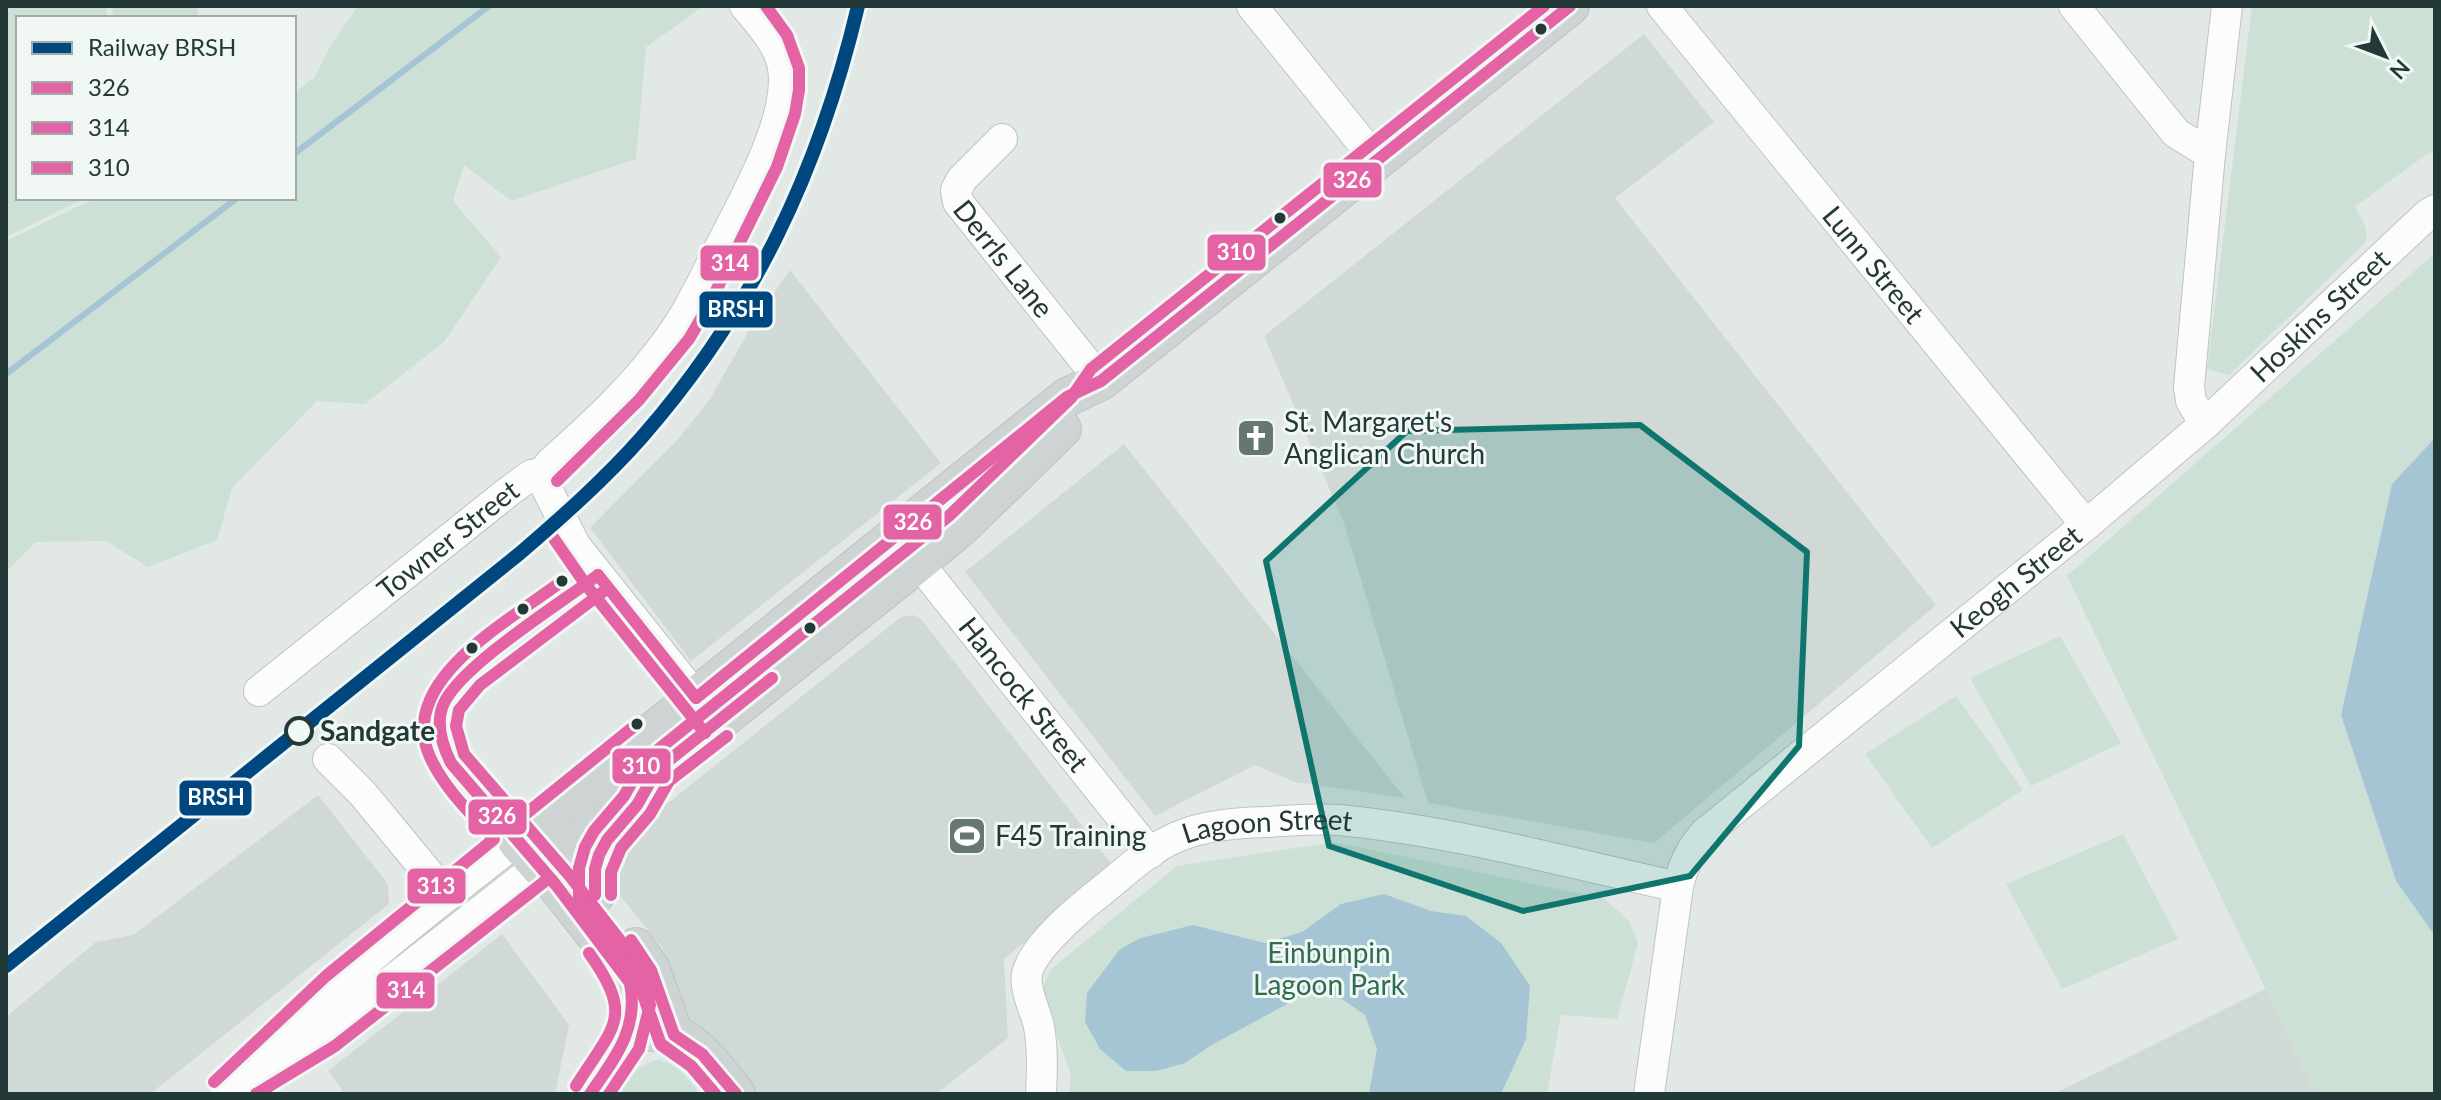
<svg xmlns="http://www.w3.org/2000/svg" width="2441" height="1100" font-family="Lato,sans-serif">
  <rect width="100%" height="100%" fill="#e2e8e6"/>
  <!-- built -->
  <g fill="#d0d9d6">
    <polygon points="1644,34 1714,122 1615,198 1936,605 1654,843 1428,803 1344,523 1264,336"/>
    <polygon points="790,270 941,463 691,661 590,528 678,439 710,399 751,327"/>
    <polygon points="1124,444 1405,798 1295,782 1255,765 1155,816 965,572"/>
    <polygon points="913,615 922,620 1114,867 1004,959 1008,1038 936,1094 747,1094 676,1008 662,947 612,886 613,847 901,617"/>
    <polygon points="318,795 388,884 389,904 150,1094 6,1094 6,1017 96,942 133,935"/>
    <polygon points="502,934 569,1025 555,1094 345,1094 328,1071"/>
    <polygon points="2265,989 2316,1094 2054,1094 2129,1057"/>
  </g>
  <!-- green -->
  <g fill="#cce0d6">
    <polygon points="6,6 106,6 107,18 18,18 18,198 85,198 6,237"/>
    <polygon points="112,6 198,6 197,18 113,18"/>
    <polygon points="358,6 704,6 646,47 636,159 511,201 464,165 453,201 501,257 444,342 365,404 317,401 232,488 217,540 148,567 106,541 36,542 6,572 6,241 96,198 294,198 294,93 314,78 331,45"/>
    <path d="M2252,6H2435V155L2431,151L2355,207C2361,219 2370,229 2365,243L2229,375L2207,369Z"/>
    <polygon points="2435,253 2435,438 2392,484 2341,715 2396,881 2435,936 2435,1094 2316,1094 2067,576"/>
    <polygon points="2060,636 2121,743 2031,786 1970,678"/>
    <polygon points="1956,696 2023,790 1932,848 1865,754"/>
    <polygon points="2123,834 2178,939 2062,989 2006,884"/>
    <polygon points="1335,842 1605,899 1629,921 1638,944 1617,1019 1561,1015 1547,1094 1069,1094 1071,1075 1041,992 1050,970 1177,866"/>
    <path d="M656,1060C677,1062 687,1078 700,1094H617C628,1077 636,1067 656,1060Z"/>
  </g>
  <!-- water -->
  <g fill="#a5c4d4">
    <polygon points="2435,438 2435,936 2396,881 2341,715 2392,484"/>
    <polygon points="1384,894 1431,911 1466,916 1501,943 1530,986 1526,1039 1501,1094 1369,1094 1377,1049 1365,1015 1339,997 1309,992 1210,1046 1185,1063 1156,1071 1126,1071 1100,1049 1085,1022 1087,993 1120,949 1141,938 1193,925 1265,943 1302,932 1341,904"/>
  </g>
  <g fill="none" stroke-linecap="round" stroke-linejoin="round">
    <!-- stream -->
    <g stroke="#a5c4d4" stroke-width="6">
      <polyline points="294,154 489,6"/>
      <polyline points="6,374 237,198"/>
    </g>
    <!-- minor casing -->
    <g stroke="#bfc4c3" stroke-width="32">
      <g id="minor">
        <polyline points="1252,6 1376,160"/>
        <path id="s1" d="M1662,6L2086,525"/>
        <polyline points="2074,6 2176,133 2210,154"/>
        <path id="s2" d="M1002,139L962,179L956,190L958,202L1101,381"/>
        <polyline points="2205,424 2191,401 2189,387 2210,154 2227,6"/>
        <polyline points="544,472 544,483 575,545 708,712"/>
        <path id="s3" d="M905,546L1150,853"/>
        <path id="s4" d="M259,691L508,492L531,475L544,472L550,463C593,425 635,386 668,340C689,312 703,280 719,249C742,203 791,120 783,68C779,44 760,24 745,6"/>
        <polyline points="328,759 363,794 447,896"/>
        <path d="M264,1058C341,978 429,909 517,841"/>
        <polyline points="225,1094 325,1033 539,865"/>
        <path id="s5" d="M1041,1094C1042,1072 1043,1050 1039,1027C1036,1011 1024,991 1027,974C1032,949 1074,913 1094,897C1120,877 1146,850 1177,837C1205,825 1236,823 1266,822C1290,821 1315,818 1339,820C1453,831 1566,862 1678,887"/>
        <path id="s6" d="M1649,1094L1678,887C1683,865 1690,850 1705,833L2086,525L2205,424L2427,215L2435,210"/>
      </g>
    </g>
    <!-- major casing -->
    <g stroke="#bcc4c3" stroke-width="40">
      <g id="major">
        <polyline points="539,865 919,562 961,527 1062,429"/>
        <path d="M595,895C594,851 605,842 633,810"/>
        <polyline points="636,947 651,970 674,1035"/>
        <path d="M652,1032C687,1026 717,1070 736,1094"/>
        <polyline points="590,1094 624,1044 634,1003 630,983 617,963 556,885 517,841 1067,397 1101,381 1570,6"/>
      </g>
    </g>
    <!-- minor -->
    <use href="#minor" stroke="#fbfcfb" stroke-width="30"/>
    <!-- major -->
    <use href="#major" stroke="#cdd4d3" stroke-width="38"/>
    <!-- bus-1 casing -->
    <g stroke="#f0f7f4" stroke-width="18">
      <g id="bus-1">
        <polyline points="598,575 696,698"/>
        <polyline points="696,698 1067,397 1101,381 1570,6"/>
        <polyline points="595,895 595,869 599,855 607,840 637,805 657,770 772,678"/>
        <polyline points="631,940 651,970 674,1035 702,1054 736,1094"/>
        <path d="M590,1094C615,1058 639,1029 630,983L556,885L451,763C442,745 435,722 444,703C463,664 561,603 598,575"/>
      </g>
    </g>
    <!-- bus-2 casing -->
    <g stroke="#f0f7f4" stroke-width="18">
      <g id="bus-2">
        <polyline points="557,481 639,400 689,339 710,303 777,167 795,114 799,90 799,68 787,35 766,6"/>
        <polyline points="550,533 586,585 705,733"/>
        <polyline points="608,588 480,685 459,710 456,726 464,754 569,875 630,953 645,977 650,1005 639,1049 609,1094"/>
        <polyline points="611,895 611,872 621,848 650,814 669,781 727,736"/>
        <polyline points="618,949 637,977 660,1043 691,1066 715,1094"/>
        <polyline points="256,1094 335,1046 549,878"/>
      </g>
    </g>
    <!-- bus-3 casing -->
    <g stroke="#f0f7f4" stroke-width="18">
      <g id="bus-3">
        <polyline points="507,829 637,724"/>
        <path d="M576,1086C614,1025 635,1018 589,953"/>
        <polyline points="715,1094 691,1066 661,1045 637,978 579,898 579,868 585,847 594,831 624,796 644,761 950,515 1071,398 1091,369 1544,6"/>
      </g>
    </g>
    <!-- bus-4 casing -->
    <g stroke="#f0f7f4" stroke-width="18">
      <path id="bus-4" d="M214,1082L326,976L494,839C471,814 444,788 430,757C395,680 513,619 562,581"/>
    </g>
    <!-- bus-1 -->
    <use href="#bus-1" stroke="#e463a4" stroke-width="12"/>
    <!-- bus-2 -->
    <use href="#bus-2" stroke="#e463a4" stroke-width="12"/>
    <!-- bus-3 -->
    <use href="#bus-3" stroke="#e463a4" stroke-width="12"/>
    <!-- bus-4 -->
    <use href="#bus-4" stroke="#e463a4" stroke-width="12"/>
    <!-- rail-1 casing -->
    <g stroke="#f0f7f4" stroke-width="20">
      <path id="rail-1" d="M6,966L519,554C562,517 605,479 642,437C754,309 819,170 858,6"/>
    </g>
    <!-- rail-1 -->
    <use href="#rail-1" stroke="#00467f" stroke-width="14"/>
  </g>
  <!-- marked area -->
  <path fill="#0f766e" fill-opacity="0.2" stroke="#0f766e" stroke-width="6" stroke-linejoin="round" d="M1640,425L1807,552L1799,746L1690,876L1523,911L1329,846L1266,561L1407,431Z"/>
  <!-- icons -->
  <defs>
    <g id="church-square" transform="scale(2)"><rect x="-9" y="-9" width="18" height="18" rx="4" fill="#657674" stroke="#f0f7f4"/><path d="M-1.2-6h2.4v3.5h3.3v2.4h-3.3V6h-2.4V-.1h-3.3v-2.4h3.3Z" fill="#fff"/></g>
    <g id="stadium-square" transform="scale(2)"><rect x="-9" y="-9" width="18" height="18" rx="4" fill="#657674" stroke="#f0f7f4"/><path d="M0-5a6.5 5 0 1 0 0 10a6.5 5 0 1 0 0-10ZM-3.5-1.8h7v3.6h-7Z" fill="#fff"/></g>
  </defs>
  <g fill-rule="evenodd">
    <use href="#church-square" x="1256" y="438"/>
    <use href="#stadium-square" x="967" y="836"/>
  </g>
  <!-- markers -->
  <g fill="#223937" stroke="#f0f7f4" stroke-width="3">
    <circle cx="1541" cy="29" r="7"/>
    <circle cx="1280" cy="218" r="7"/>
    <circle cx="562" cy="581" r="7"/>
    <circle cx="523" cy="609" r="7"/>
    <circle cx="810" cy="628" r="7"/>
    <circle cx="472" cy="648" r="7"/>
    <circle cx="637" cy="724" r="7"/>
  </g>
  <circle fill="#f0f7f4" stroke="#223937" stroke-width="4" cx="299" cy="731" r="13"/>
  <g text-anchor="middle" stroke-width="6" stroke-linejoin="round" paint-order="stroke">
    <!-- street labels -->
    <g font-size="28" fill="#223937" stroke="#f0f7f4">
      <text dy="10" stroke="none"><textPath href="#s2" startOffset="154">Derrls Lane</textPath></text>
      <text dy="10" stroke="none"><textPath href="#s1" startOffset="334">Lunn Street</textPath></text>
      <text dy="10" stroke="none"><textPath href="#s6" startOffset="1074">Hoskins Street</textPath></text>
      <text dy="10" stroke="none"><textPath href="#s4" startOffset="242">Towner Street</textPath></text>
      <text dy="10" stroke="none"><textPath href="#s6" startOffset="670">Keogh Street</textPath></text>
      <text dy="10" stroke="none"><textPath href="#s3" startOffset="190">Hancock Street</textPath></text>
      <text dy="10" stroke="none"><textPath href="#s5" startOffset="420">Lagoon Street</textPath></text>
    </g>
    <!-- poi labels -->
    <g font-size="28" fill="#223937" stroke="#f0f7f4" text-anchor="start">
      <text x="1284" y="432">St. Margaret's<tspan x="1284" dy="32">Anglican Church</tspan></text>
      <text x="995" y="846">F45 Training</text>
    </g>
    <!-- stop labels -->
    <g font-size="28" font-weight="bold" fill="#223937" stroke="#f0f7f4" text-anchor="start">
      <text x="320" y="741">Sandgate</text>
    </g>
    <!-- park labels -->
    <g font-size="28" fill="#2f6c53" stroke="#f0f7f4">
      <text x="1329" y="963">Einbunpin<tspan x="1329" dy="32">Lagoon Park</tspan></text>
    </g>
  </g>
  <g stroke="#f0f7f4" stroke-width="3">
    <rect x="1322" y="161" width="61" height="38" rx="8" fill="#e463a4"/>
    <rect x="1206" y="233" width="61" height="39" rx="8" fill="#e463a4"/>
    <rect x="699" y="244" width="61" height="38" rx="8" fill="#e463a4"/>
    <rect x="698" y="290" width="76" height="39" rx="8" fill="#00467f"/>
    <rect x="882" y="503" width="61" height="38" rx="8" fill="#e463a4"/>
    <rect x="611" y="747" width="61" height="38" rx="8" fill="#e463a4"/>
    <rect x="178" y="779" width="75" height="38" rx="8" fill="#00467f"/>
    <rect x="467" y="798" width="61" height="38" rx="8" fill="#e463a4"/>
    <rect x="406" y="867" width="61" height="38" rx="8" fill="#e463a4"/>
    <rect x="375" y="971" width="61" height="39" rx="8" fill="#e463a4"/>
  </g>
  <g font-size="22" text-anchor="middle" font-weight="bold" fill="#fff">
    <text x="1352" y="188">326</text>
    <text x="1236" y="260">310</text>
    <text x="730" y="271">314</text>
    <text x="736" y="317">BRSH</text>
    <text x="913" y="530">326</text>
    <text x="641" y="774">310</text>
    <text x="216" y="805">BRSH</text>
    <text x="497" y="824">326</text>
    <text x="436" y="894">313</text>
    <text x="406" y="998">314</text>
  </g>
  <!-- border -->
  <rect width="2441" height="1100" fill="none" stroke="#223937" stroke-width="16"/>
  <!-- legend -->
  <rect x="16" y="16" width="280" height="184" fill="#f0f7f4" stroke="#9eaba8" stroke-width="2"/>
  <rect x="32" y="42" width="40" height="12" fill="#00467f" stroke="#9eaba8" stroke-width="2"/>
  <text x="88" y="56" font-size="24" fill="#223937">Railway BRSH</text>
  <rect x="32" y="82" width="40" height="12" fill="#e463a4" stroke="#9eaba8" stroke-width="2"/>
  <text x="88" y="96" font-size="24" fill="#223937">326</text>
  <rect x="32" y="122" width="40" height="12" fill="#e463a4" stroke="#9eaba8" stroke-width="2"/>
  <text x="88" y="136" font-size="24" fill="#223937">314</text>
  <rect x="32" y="162" width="40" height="12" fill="#e463a4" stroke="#9eaba8" stroke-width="2"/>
  <text x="88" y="176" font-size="24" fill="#223937">310</text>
  <!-- north arrow -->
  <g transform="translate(2385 56) rotate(132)" stroke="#f0f7f4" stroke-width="6" paint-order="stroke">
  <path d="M0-6L14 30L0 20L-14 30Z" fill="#223937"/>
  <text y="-12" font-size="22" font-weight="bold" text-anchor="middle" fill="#223937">N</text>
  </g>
</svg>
